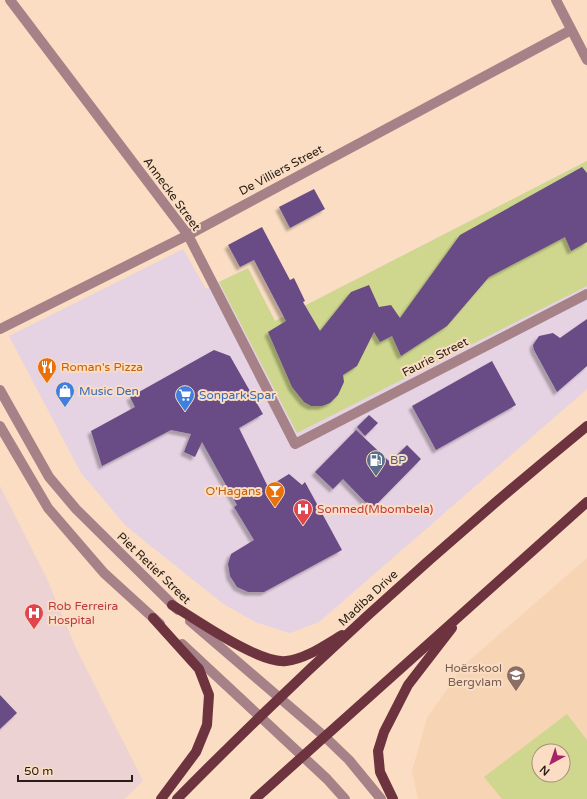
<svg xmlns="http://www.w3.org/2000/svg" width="587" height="799" font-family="'Varela Round',sans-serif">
  <defs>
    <filter id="shadow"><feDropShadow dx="-3.5" dy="3.5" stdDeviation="1" flood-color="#0004"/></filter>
  </defs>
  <rect width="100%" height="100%" fill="#faddc3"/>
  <!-- commercial -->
  <polygon fill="#e5d2e2" points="587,161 587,389 319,622 290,633 255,622 222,603 126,526 81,473 9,336 183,249 206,289 248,268 275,321"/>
  <!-- built -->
  <path fill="#f7d4b4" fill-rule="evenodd" d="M587,558V799H418L412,771L427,718L463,666ZM539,751H563V775H539Z"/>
  <!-- medical -->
  <polygon fill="#ecd2d2" points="0,486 47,579 75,646 143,781 124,799 0,799"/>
  <!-- green -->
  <g fill="#ced78d" fill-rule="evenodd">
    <polygon points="587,161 587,286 297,433 219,282 248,268 275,321"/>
    <path d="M567,714L587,740V799H502L484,777ZM539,751H563V775H539Z"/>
  </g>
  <!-- building -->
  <g fill="#694b86" filter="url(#shadow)">
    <polygon points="582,167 587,173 587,242 571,251 565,237 489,277 447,326 401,356 392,336 380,342 374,332 357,366 343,375 344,382 338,395 330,403 322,406 311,406 304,402 292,387 268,332 286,321 254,260 240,267 228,245 262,227 290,280 294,278 305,301 303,302 320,331 351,292 369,285 379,307 391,305 400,318 460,235"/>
    <polygon points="314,189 325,209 290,228 279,207"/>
    <polygon points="587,319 587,366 557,392 534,350 533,345 539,336 553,333 560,338"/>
    <polygon points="214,350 230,356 263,414 239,428 268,487 289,474 302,485 305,482 342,550 264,592 248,592 237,587 230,576 228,564 231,554 254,540 234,507 237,505 202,442 195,457 184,452 191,434 171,430 102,466 91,431 135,407 130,397"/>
    <polygon points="492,361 516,405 436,450 412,406"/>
    <polygon points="369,415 378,423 365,436 357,427"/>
    <polygon points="356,430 390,462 407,445 421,459 372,509 343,479 333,489 315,472"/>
    <polygon points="0,695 17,713 0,729"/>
  </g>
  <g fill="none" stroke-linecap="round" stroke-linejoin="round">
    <!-- minor -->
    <g stroke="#a68288" stroke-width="10">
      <polyline points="10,0 188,235 295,444 587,294"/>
      <polyline points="556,0 587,60"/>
      <polyline points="0,329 188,235 571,30"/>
      <polyline points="0,390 49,477 76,509 178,610"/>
      <polyline points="0,426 48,508 104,573 160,624"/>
      <polyline points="190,621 324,736 349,760 381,799"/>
      <polyline points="182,644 327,779 345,799"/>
    </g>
    <!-- major -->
    <g stroke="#6d333f" stroke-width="10">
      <path d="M172,605C197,620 259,664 286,661C306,659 325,645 342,635"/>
      <polyline points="153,618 199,669 209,695 207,725 196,752 161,799"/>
      <path d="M177,799C307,667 444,543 587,426"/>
      <polyline points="255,799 587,502"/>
      <polyline points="393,799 380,772 378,751 384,732 408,685 452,628"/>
    </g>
  </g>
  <!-- icons -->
  <defs>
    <g id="restaurant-pin" transform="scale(1)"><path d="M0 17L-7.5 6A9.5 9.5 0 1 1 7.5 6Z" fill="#e8710a" stroke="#faddc3"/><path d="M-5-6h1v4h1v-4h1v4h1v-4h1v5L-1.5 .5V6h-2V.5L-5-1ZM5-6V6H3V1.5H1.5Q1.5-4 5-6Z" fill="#fff"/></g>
    <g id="shop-pin" transform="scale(1)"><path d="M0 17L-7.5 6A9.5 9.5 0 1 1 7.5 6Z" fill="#3f7fe0" stroke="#faddc3"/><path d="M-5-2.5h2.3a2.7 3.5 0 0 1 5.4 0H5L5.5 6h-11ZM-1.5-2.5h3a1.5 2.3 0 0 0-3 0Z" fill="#fff"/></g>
    <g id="supermarket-pin" transform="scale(1)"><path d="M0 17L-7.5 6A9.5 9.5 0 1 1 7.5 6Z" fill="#3f7fe0" stroke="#faddc3"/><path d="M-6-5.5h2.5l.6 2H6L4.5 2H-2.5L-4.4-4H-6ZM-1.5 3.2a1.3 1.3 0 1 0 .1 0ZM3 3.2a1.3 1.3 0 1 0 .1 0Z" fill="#fff"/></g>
    <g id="fuel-pin" transform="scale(1)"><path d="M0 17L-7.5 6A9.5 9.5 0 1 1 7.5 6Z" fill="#5c6f8a" stroke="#faddc3"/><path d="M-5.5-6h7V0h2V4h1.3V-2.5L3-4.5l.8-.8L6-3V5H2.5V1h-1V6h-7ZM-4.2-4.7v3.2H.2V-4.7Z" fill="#fff"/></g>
    <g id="bar-pin" transform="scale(1)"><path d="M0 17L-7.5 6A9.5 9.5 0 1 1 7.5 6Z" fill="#e8710a" stroke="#faddc3"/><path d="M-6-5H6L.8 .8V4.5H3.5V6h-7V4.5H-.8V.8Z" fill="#fff"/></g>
    <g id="hospital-pin" transform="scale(1)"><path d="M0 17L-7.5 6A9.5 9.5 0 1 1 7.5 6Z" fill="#e0444e" stroke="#faddc3"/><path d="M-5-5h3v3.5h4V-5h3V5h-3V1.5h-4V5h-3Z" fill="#fff"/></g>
    <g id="school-pin" transform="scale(1)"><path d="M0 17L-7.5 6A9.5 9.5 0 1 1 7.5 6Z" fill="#8d6e63" stroke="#faddc3"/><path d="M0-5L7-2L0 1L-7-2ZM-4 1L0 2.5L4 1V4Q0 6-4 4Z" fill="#fff"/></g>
  </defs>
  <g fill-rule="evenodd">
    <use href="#restaurant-pin" x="47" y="367"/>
    <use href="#shop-pin" x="65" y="391"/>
    <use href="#supermarket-pin" x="185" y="395"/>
    <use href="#fuel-pin" x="376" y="460"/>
    <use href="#bar-pin" x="275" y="491"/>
    <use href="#hospital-pin" x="303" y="509"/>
    <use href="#hospital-pin" x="34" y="613"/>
    <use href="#school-pin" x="516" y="675"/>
  </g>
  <g text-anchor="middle" stroke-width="4" stroke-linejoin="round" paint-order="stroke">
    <!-- street labels -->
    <g font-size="12" fill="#281d14" stroke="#faddc3">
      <text transform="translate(281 170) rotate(-28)" y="4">De Villiers Street</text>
      <text transform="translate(172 194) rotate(54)" y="4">Annecke Street</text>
      <text transform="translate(435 357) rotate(-27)" y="4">Faurie Street</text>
      <text transform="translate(154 568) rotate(44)" y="4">Piet Retief Street</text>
      <text transform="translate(368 598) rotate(-43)" y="4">Madiba Drive</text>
    </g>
    <!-- food labels -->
    <g font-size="12" fill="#c56008" stroke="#faddc3" text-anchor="start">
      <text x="61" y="371">Roman's Pizza</text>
      <text x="261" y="495" text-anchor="end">O'Hagans</text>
    </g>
    <!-- shop labels -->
    <g font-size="12" fill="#366cbe" stroke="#faddc3" text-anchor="start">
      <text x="79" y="395">Music Den</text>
      <text x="199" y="399">Sonpark Spar</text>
    </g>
    <!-- service labels -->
    <g font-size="12" fill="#4e5e75" stroke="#faddc3" text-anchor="start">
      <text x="390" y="464">BP</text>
    </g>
    <!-- health labels -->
    <g font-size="12" fill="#be3a42" stroke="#faddc3" text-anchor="start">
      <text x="317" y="513">Sonmed(Mbombela)</text>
      <text x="48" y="610">Rob Ferreira<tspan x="48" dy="14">Hospital</tspan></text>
    </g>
    <!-- education labels -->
    <g font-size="12" fill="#785e54" stroke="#faddc3" text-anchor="end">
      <text x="502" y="672">Hoërskool<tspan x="502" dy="14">Bergvlam</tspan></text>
    </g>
  </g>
  <!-- north arrow -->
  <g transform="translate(551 763) rotate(220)"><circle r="19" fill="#faddc3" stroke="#a6907d"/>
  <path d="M0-3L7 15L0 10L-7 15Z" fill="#a92167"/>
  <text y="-6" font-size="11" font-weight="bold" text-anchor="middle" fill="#281d14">N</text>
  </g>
  <!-- scale -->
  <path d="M18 775v6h114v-6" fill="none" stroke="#281d14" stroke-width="2"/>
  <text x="24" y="775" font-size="12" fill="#281d14" stroke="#faddc3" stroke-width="3" paint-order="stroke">50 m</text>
</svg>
